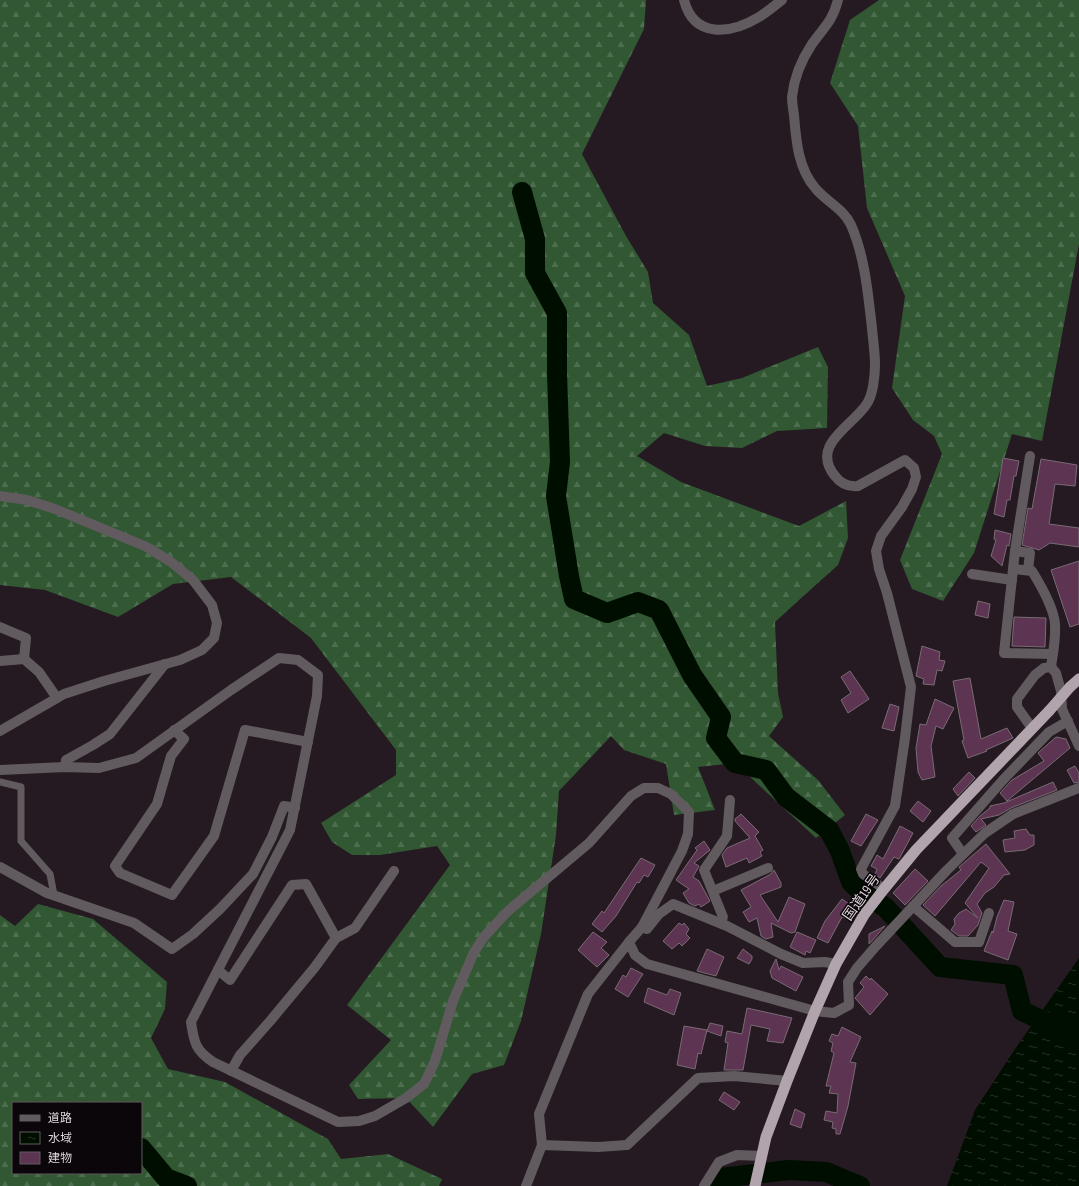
<svg xmlns="http://www.w3.org/2000/svg" width="1079" height="1186" font-family="'Sofia Sans Condensed','Noto Sans JP',sans-serif">
  <defs>
    <pattern id="forest-firs" width="22" height="20" patternUnits="userSpaceOnUse"><rect width="22" height="20" fill="#315733"/><path d="M5 1l3.5 6h-7zM16 11l3.5 6h-7z" fill="#4e6e50"/></pattern>
    <pattern id="water-ripples" width="26" height="14" patternUnits="userSpaceOnUse"><rect width="26" height="14" fill="#000e00"/><path d="M2 4q2-2 4 0t4 0M15 11q2-2 4 0t4 0" fill="none" stroke="#253025"/></pattern>
  </defs>
  <rect width="100%" height="100%" fill="#251a21"/>
  <!-- forest -->
  <g fill="url(#forest-firs)" fill-rule="evenodd">
    <polygon points="0,0 646,0 644,29 582,154 626,236 648,272 653,303 689,335 707,386 742,378 818,347 828,367 827,428 777,431 742,448 705,446 664,433 637,456 681,482 799,526 846,501 848,538 838,565 799,600 775,622 778,693 783,717 769,736 818,780 845,815 816,838 735,763 698,767 715,810 674,815 666,764 624,750 611,736 559,791 556,835 541,934 521,1021 504,1065 472,1074 433,1127 406,1098 358,1099 349,1085 391,1040 347,1005 450,865 437,846 380,855 352,855 332,842 321,823 396,775 396,750 311,638 231,577 173,584 118,617 45,590 0,585"/>
    <polygon points="879,0 1079,0 1079,244 1042,441 1012,434 974,553 943,601 912,589 900,560 942,454 934,436 913,420 892,388 905,296 867,208 858,126 830,83 850,20"/>
    <path d="M38,904L93,919L167,982L165,1009L151,1038L168,1069L225,1082L328,1139L341,1159L388,1154L442,1179L439,1186H0V915L15,926ZM13,1103H141V1173H13Z"/>
  </g>
  <!-- water -->
  <polygon fill="url(#water-ripples)" points="1079,958 1079,1186 947,1186 975,1110 1015,1049"/>
  <g fill="none" stroke-linecap="round" stroke-linejoin="round">
    <!-- river -->
    <g stroke="#000e00" stroke-width="20">
      <polyline points="522,192 535,239 535,273 557,313 557,373 560,462 556,496 569,576 574,599 607,613 638,602 659,610 692,675 721,717 716,738 735,763 766,770 786,797 829,830 840,851 851,882 856,887 886,908 940,967 1013,975 1022,1011 1079,1038"/>
      <polyline points="141,1148 166,1178 187,1186"/>
      <polyline points="715,1186 720,1178 789,1170 826,1172 860,1186"/>
    </g>
  </g>
  <!-- building -->
  <g fill="#5d3451" stroke="#796b74">
    <polygon points="1003,458 1019,461 1016,476 1014,476 1010,500 1007,500 1004,517 994,514"/>
    <polygon points="1041,459 1077,465 1075,486 1055,484 1049,524 1079,528 1079,547 1050,543 1039,550 1022,545 1028,508 1032,509"/>
    <polygon points="995,530 1011,534 1009,546 1007,545 1002,566 991,556 996,540 994,539"/>
    <polygon points="1079,561 1079,624 1070,627 1051,570"/>
    <polygon points="978,601 990,604 988,618 975,615"/>
    <polygon points="1014,617 1046,618 1045,647 1012,646"/>
    <polygon points="922,646 940,652 939,660 945,661 942,671 937,670 934,685 923,684 924,679 916,676"/>
    <polygon points="850,671 869,699 848,713 841,700 851,693 841,677"/>
    <polygon points="970,678 981,739 1007,728 1013,738 986,750 987,751 968,758 962,741 964,740 953,681"/>
    <polygon points="935,699 954,708 943,729 936,726 931,746 935,777 922,780 918,772 916,748 920,724 926,725"/>
    <polygon points="890,704 899,707 894,731 882,728"/>
    <polygon points="1056,737 1066,739 1070,748 1007,801 1000,793 1012,780 1044,761 1038,753"/>
    <polygon points="1075,766 1079,773 1079,782 1074,783 1067,770"/>
    <polygon points="969,772 975,778 958,796 953,789"/>
    <polygon points="1053,782 1057,790 1011,808 999,815 981,819 986,825 976,832 971,826 980,816 990,808 990,806 1004,803"/>
    <polygon points="918,801 931,811 923,822 910,811"/>
    <polygon points="741,814 759,832 755,836 763,850 760,852 762,856 749,863 747,858 726,867 722,855 727,848 750,838 735,821 735,819"/>
    <polygon points="866,814 878,820 861,846 851,841"/>
    <polygon points="900,826 913,833 899,859 894,857 880,878 875,874 877,869 871,866 877,855 883,859"/>
    <polygon points="1026,829 1030,835 1034,835 1034,845 1025,850 1005,852 1003,840 1015,838 1014,831"/>
    <polygon points="704,841 710,850 694,863 699,866 693,877 699,881 710,901 701,907 699,904 695,906 689,903 683,893 689,889 676,880 697,850 695,848"/>
    <polygon points="986,844 1010,874 1004,875 994,887 985,893 977,904 982,913 978,925 968,936 959,936 951,930 955,924 954,919 959,913 966,909 978,918 965,903 989,868 981,862 935,916 923,905 941,886 961,870 959,867"/>
    <polygon points="641,858 655,865 648,877 644,875 639,883 637,882 616,916 602,932 592,924 602,911 604,913"/>
    <polygon points="915,869 928,881 905,905 893,893"/>
    <polygon points="774,870 781,883 781,887 760,895 778,922 789,897 805,904 795,932 791,933 771,923 773,937 766,939 761,936 757,918 749,922 743,912 751,907 741,890 771,874"/>
    <polygon points="842,899 853,907 845,918 842,917 828,943 817,938 825,921"/>
    <polygon points="1004,900 1014,902 1008,931 1017,934 1008,960 984,951 992,931 993,933 997,917"/>
    <polygon points="679,923 682,925 684,923 689,929 686,934 690,938 682,946 679,943 672,949 663,941"/>
    <polygon points="885,926 871,942 869,944 869,934"/>
    <polygon points="593,932 607,942 601,948 609,955 597,967 578,950"/>
    <polygon points="797,932 816,940 810,953 806,951 805,955 790,947"/>
    <polygon points="707,949 724,957 716,976 697,971"/>
    <polygon points="743,949 752,956 752,959 749,964 737,958"/>
    <polygon points="776,959 779,970 781,966 803,977 796,991 772,978 770,971"/>
    <polygon points="631,968 643,974 628,997 615,989 623,975 626,977"/>
    <polygon points="866,976 870,980 871,978 888,994 870,1015 855,998 864,987 860,983"/>
    <polygon points="648,988 667,995 670,989 681,993 674,1015 644,1002"/>
    <polygon points="747,1008 792,1018 783,1043 767,1041 770,1029 751,1025 743,1070 724,1070 728,1043 725,1042 727,1031 742,1034"/>
    <polygon points="710,1023 723,1026 721,1036 707,1031"/>
    <polygon points="684,1026 707,1030 701,1054 698,1053 695,1069 677,1065"/>
    <polygon points="842,1027 861,1037 850,1062 856,1063 848,1106 840,1134 836,1134 836,1129 832,1128 833,1122 824,1120 826,1111 837,1113 838,1094 829,1093 831,1086 826,1086 834,1053 831,1051 833,1043 829,1041 832,1034 838,1036"/>
    <polygon points="724,1092 740,1102 734,1110 719,1100"/>
    <polygon points="795,1109 805,1114 801,1128 790,1124"/>
  </g>
  <g fill="none" stroke-linecap="round" stroke-linejoin="round">
    <!-- service -->
    <polyline stroke="#615b5f" stroke-width="7" points="0,782 21,787 21,841 50,874 54,895"/>
    <!-- minor -->
    <g stroke="#615b5f" stroke-width="10">
      <path d="M684,0C694,39 731,34 759,17C767,12 774,6 782,0"/>
      <path d="M838,0C832,22 825,26 812,44C802,59 794,78 792,97C792,103 793,109 794,115C796,140 798,169 816,189C827,202 844,209 851,225C865,257 868,294 872,328C873,340 875,353 875,364C875,376 873,396 866,405C851,427 810,445 835,476C841,484 849,487 858,486L905,460L914,468L916,477L912,489L902,507L881,536L876,551L879,569L887,593L911,687L905,738L895,806L861,869L863,874L884,889"/>
      <polyline points="0,496 27,500 55,509 147,547 171,562 193,580 212,605 217,623 214,638 202,650 180,660 104,681 64,694 0,731"/>
      <polyline points="1015,551 1030,456"/>
      <polyline points="1013,569 1015,551 1030,553 1028,570"/>
      <polyline points="972,574 1012,580"/>
      <polyline points="0,627 26,638 24,659"/>
      <polyline points="0,661 24,659 39,672 57,698"/>
      <path d="M1051,667C1053,653 1056,639 1055,624C1054,609 1040,584 1032,571L1013,569L1004,653L1053,654"/>
      <polyline points="1032,728 1017,707 1017,699 1035,675 1044,668 1051,667 1056,673 1061,691 1062,709 1079,746"/>
      <polyline points="174,730 184,739 171,756 157,804 115,866 120,873 172,895 214,836 245,730 308,742"/>
      <polyline points="65,767 66,760 93,745 110,734 165,664"/>
      <polyline points="963,854 952,838 1003,780 1049,732 1068,721"/>
      <polyline points="0,867 47,893 134,923 172,949 193,934 220,909 253,874 272,837 284,806 295,808"/>
      <polyline points="713,891 768,868"/>
      <polyline points="913,906 955,942 979,942 989,913"/>
      <polyline points="720,923 723,917 704,870 727,836 730,800"/>
      <polyline points="642,927 647,929 659,914 673,904 727,926 781,954 803,963 825,962 836,964"/>
      <polyline points="218,970 230,980 292,885 306,884 336,938 355,928 394,871"/>
      <polyline points="815,1011 834,1013 849,1005 848,982 857,968 876,946 947,870 985,833 1013,814 1079,788"/>
      <polyline points="231,1071 240,1055 271,1020 315,967 336,938"/>
      <polyline points="542,1145 598,1147 627,1145 698,1078 734,1076 787,1081"/>
      <polyline points="526,1186 542,1145 539,1114 588,994 629,942"/>
      <polyline points="704,1186 719,1162 737,1155 762,1156"/>
    </g>
    <!-- tertiary -->
    <path stroke="#615b5f" stroke-width="10" d="M0,770L65,767L99,768L136,758L231,690L279,658L298,660L318,675L317,696L290,830L191,1022C194,1042 195,1050 213,1062L338,1122L359,1121L375,1116L406,1098L424,1084L435,1061L453,1001L474,952L484,937L507,912L589,843L631,796L644,788H658L671,794L689,812L688,834L682,851L642,927L629,942L635,955L647,964L815,1011"/>
    <!-- trunk -->
    <g stroke="#b2a4ad" stroke-width="11">
      <polyline points="1070,687 1079,679"/>
      <polyline points="755,1186 766,1137 787,1081 815,1011 836,964 864,915 884,889 916,850 1049,711"/>
    </g>
    <!-- trunk-bridge -->
    <polyline stroke="#b2a4ad" stroke-width="11" points="1049,711 1070,687"/>
  </g>
  <g text-anchor="middle" stroke-width="3" stroke-linejoin="round" paint-order="stroke">
    <!-- street labels -->
    <g font-size="14" fill="#dfd7dc" stroke="#0b0609">
      <text transform="translate(861 897) rotate(-55)" y="5">国道19号</text>
    </g>
  </g>
  <!-- legend -->
  <rect x="12" y="1102" width="130" height="72" fill="#0b0609" stroke="#605a5d"/>
  <rect x="20" y="1115" width="20" height="6" fill="#615b5f" stroke="#605a5d"/>
  <text x="48" y="1122" font-size="12" fill="#dfd7dc">道路</text>
  <rect x="20" y="1132" width="20" height="12" fill="url(#water-ripples)" stroke="#605a5d"/>
  <text x="48" y="1142" font-size="12" fill="#dfd7dc">水域</text>
  <rect x="20" y="1152" width="20" height="12" fill="#5d3451" stroke="#605a5d"/>
  <text x="48" y="1162" font-size="12" fill="#dfd7dc">建物</text>
</svg>
